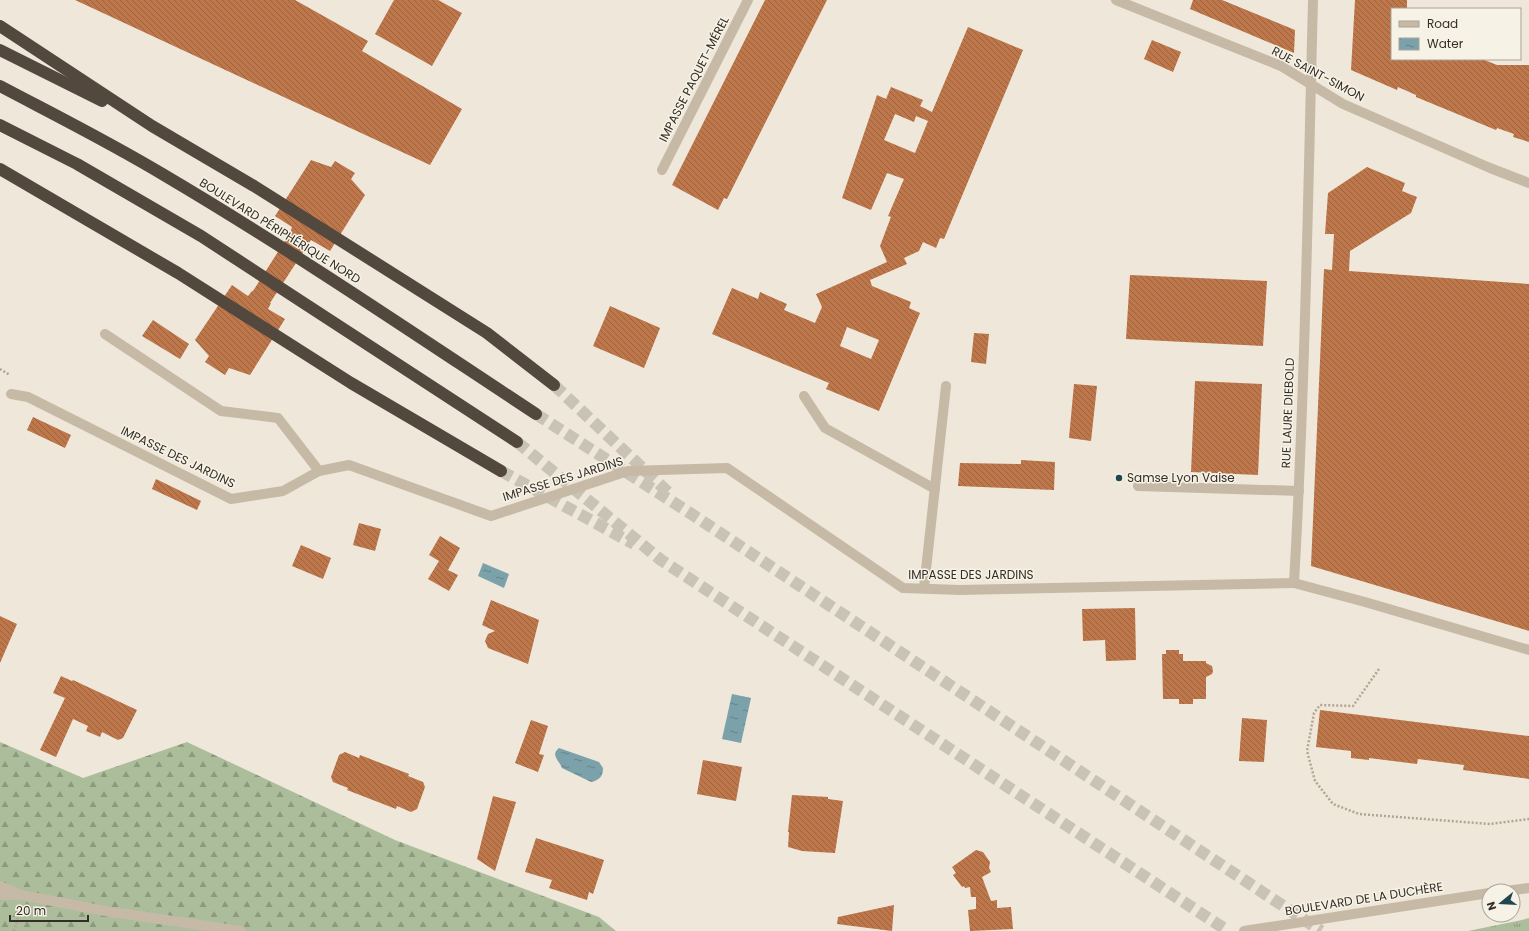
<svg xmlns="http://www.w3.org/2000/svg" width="1529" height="931" font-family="Poppins,sans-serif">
  <defs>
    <pattern id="forest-firs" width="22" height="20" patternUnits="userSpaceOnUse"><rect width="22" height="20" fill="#acbd9b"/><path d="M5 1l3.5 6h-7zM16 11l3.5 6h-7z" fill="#8d9a7e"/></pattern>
    <pattern id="park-tufts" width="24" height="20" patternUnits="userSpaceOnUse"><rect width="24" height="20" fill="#acbd9b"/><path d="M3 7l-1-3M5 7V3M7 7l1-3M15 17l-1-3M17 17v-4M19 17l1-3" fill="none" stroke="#8d9a7e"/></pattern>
    <pattern id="water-ripples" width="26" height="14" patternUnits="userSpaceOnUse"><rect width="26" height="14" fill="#7ba1aa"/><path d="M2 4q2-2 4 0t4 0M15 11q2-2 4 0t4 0" fill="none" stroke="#65848a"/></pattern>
    <pattern id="building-back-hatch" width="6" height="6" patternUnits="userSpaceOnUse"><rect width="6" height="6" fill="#bd774a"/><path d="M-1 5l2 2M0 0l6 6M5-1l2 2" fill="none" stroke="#9a623e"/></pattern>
  </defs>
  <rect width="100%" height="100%" fill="#efe8da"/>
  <!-- forest -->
  <polygon fill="url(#forest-firs)" points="0,742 83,778 187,742 395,840 599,917 616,931 0,931"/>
  <!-- park -->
  <polygon fill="url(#park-tufts)" points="1529,918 1529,931 1468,931 1522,920"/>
  <!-- water -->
  <g fill="url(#water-ripples)">
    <polygon points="483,563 509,574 504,588 478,576"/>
    <polygon points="732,694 751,698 741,743 722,739"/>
    <path d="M559,748L599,762L603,768C603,776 600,780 591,782L562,768C559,760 550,755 559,748Z"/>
  </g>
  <!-- building -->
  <g fill="url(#building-back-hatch)" fill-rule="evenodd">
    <polygon points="75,0 295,0 368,41 362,51 462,109 430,165"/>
    <polygon points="394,0 438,0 462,13 432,66 375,34"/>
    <polygon points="765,0 827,0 727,199 724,198 718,210 672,185"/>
    <polygon points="1193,0 1222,0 1295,30 1294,53 1190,9"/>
    <polygon points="1355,0 1407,0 1407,9 1392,9 1392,59 1482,59 1497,65 1529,65 1529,142 1513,137 1514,134 1497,128 1496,130 1416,97 1416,95 1398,87 1397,90 1351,70"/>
    <path d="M968,27L1023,50L944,239L940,238L936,248L923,242L919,251L904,258L907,264L870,280L872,286L911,302L909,308L920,313L879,411L826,389L829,383L712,334L732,288L758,299L760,292L787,304L784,310L815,323L822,307L816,294L887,262L880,246L891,217L888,216L904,179L887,173L871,210L842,198L873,107L877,95L886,99L891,87L923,100L920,106L932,112ZM895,114L914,122L916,116L928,121L915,153L884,140ZM847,327L879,340L871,359L840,346Z"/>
    <polygon points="1152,40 1181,52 1173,72 1144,59"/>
    <polygon points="311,160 331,167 335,161 355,173 351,179 365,195 330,251 311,240 270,303 271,303 268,309 285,319 250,375 229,368 225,375 205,362 209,356 195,340 232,285 248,296 252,291 253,291 290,233 292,227 275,216"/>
    <polygon points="1367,167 1405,183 1402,191 1417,197 1411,213 1350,251 1349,271 1529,284 1529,631 1311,566 1324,269 1332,270 1334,234 1325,234 1328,193"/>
    <polygon points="1130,275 1267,281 1263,346 1126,339"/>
    <polygon points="610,306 660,328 644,368 593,346"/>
    <polygon points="153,320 189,344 180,359 142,336"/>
    <polygon points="974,333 989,334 986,364 971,362"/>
    <polygon points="1195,381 1262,384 1258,475 1191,472"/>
    <polygon points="1074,384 1097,386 1091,441 1069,438"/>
    <polygon points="33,417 71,435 65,448 27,430"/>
    <polygon points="1021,460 1055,462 1054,490 958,486 960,463 1021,464"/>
    <polygon points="156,479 201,501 197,510 152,489"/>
    <polygon points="359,523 381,529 375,551 353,545"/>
    <polygon points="440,536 460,548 448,570 458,575 449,591 428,579 439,561 429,555"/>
    <polygon points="301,545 331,558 323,579 292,566"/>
    <polygon points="491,600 539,620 528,664 488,648 485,641 488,634 495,631 482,625"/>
    <polygon points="1135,608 1136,660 1106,661 1105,640 1083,641 1082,609"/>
    <polygon points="0,616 17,624 0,663"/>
    <polygon points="1166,650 1179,650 1179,654 1183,654 1183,661 1206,661 1206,663 1212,666 1213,671 1212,674 1206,677 1206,699 1193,699 1193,704 1179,704 1179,699 1163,699 1162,654 1166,654"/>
    <polygon points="61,676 72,681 73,680 137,710 123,738 118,740 102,732 100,737 86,731 88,726 73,719 56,757 40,750 65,698 53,693"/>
    <polygon points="1320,710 1529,736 1529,779 1463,770 1464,765 1418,759 1417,764 1369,758 1369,760 1351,758 1351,751 1316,747"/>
    <polygon points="1242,718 1267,720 1264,762 1239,761"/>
    <polygon points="531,720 548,726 539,754 544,755 538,772 515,763"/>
    <polygon points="345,752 359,758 360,755 409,774 408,776 423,782 425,787 417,809 411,812 397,806 396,809 347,790 348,788 333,782 331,777 339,755"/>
    <polygon points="703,760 742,767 736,801 697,794"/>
    <polygon points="792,795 828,797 828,799 843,801 835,853 802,851 788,847 789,832 788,832"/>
    <polygon points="493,796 516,802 495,871 477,859"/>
    <polygon points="536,838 604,860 593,894 589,892 587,900 549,888 552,880 525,872"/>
    <polygon points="976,850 983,852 990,862 989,868 991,872 982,877 991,901 997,900 997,908 1011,907 1013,929 970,931 968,910 976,909 976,897 971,897 970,887 965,888 964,886 962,887 953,875 956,873 952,867"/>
    <polygon points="894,905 892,931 837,924 838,917"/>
  </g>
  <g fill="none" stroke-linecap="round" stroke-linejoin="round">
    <!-- highway-tunnel -->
    <g stroke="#c9c3b6" stroke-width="12" stroke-dasharray="12 6" stroke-linecap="butt">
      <polyline points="554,385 669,493"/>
      <polyline points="536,414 690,513 1321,931"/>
      <polyline points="517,442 661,560 1228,931"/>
      <polyline points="501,471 634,544"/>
    </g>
    <!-- path -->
    <g stroke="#b2a491" stroke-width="2.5" stroke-dasharray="2 2" stroke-linecap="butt">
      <polyline points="0,369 10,375"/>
      <polyline points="1379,669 1353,706 1320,705 1314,713 1307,751 1315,781 1333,804 1359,814 1490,824 1529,819"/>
      <polyline points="14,931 18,917"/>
    </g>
    <!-- minor -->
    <g stroke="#c6baa7" stroke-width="10">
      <polyline points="1116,0 1281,66 1343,104 1490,168 1529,183"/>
      <path d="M1313,0C1308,194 1305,389 1294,583L1365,602L1529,650"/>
      <polyline points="662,170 748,0"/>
      <polyline points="105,334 221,411 278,418 319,471"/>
      <polyline points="11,394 28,397 231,499 283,491 319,471 349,465 491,516 628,471 727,468 903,588 960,590 1294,583"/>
      <polyline points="804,396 825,428 935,489"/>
      <polyline points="1138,486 1299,491"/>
      <polyline points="924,588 946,386"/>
      <polyline points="0,886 21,895 105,911 241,931"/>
      <polyline points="1505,891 1529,888"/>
      <polyline points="0,895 17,895"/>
      <polyline points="1244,931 1489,893"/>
    </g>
    <!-- highway -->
    <g stroke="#53483e" stroke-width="12">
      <polyline points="0,26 152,126 254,186 487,333 554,385"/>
      <polyline points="0,50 102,101"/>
      <path d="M0,86C55,115 111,143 164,175C291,250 413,333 536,414"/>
      <polyline points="0,125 77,164 201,236 517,442"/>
      <polyline points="0,169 178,273 351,383 501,471"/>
    </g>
  </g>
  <!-- markers -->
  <circle fill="#204751" stroke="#f7f2e6" stroke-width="1.5" cx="1119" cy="478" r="4"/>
  <g text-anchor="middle" stroke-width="3" stroke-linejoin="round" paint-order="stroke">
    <!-- street labels -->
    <g font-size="12" fill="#332d27" stroke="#f7f2e6">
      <text transform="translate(1318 74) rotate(28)" y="4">RUE SAINT-SIMON</text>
      <text transform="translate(694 79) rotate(-63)" y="4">IMPASSE PAQUET-MÉREL</text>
      <text transform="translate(280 231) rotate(32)" y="4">BOULEVARD PÉRIPHÉRIQUE NORD</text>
      <text transform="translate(1288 413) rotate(-88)" y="4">RUE LAURE DIEBOLD</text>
      <text transform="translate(178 457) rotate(26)" y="4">IMPASSE DES JARDINS</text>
      <text transform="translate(563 479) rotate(-17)" y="4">IMPASSE DES JARDINS</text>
      <text x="971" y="579">IMPASSE DES JARDINS</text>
      <text transform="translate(1364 899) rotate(-9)" y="4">BOULEVARD DE LA DUCHÈRE</text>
    </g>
    <!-- poi labels -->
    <g font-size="12" fill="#332d27" stroke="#f7f2e6" text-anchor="start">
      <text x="1127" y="482">Samse Lyon Vaise</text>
    </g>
  </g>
  <!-- legend -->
  <rect x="1391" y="8" width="130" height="52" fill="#f7f2e6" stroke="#a9a39a"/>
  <rect x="1399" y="21" width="20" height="6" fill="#c6baa7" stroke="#a9a39a"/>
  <text x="1427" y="28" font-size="12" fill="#332d27">Road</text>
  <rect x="1399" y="38" width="20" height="12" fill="url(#water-ripples)" stroke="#a9a39a"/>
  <text x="1427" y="48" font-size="12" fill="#332d27">Water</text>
  <!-- north arrow -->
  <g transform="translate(1501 903) rotate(252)"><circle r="19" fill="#f7f2e6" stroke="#a9a39a"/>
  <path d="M0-3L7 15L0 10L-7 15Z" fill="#204751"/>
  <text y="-6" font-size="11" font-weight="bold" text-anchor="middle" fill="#332d27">N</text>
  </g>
  <!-- scale -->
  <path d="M10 915v6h78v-6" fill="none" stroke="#332d27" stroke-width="2"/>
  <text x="16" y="915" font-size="12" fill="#332d27" stroke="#f7f2e6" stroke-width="3" paint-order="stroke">20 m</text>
</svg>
